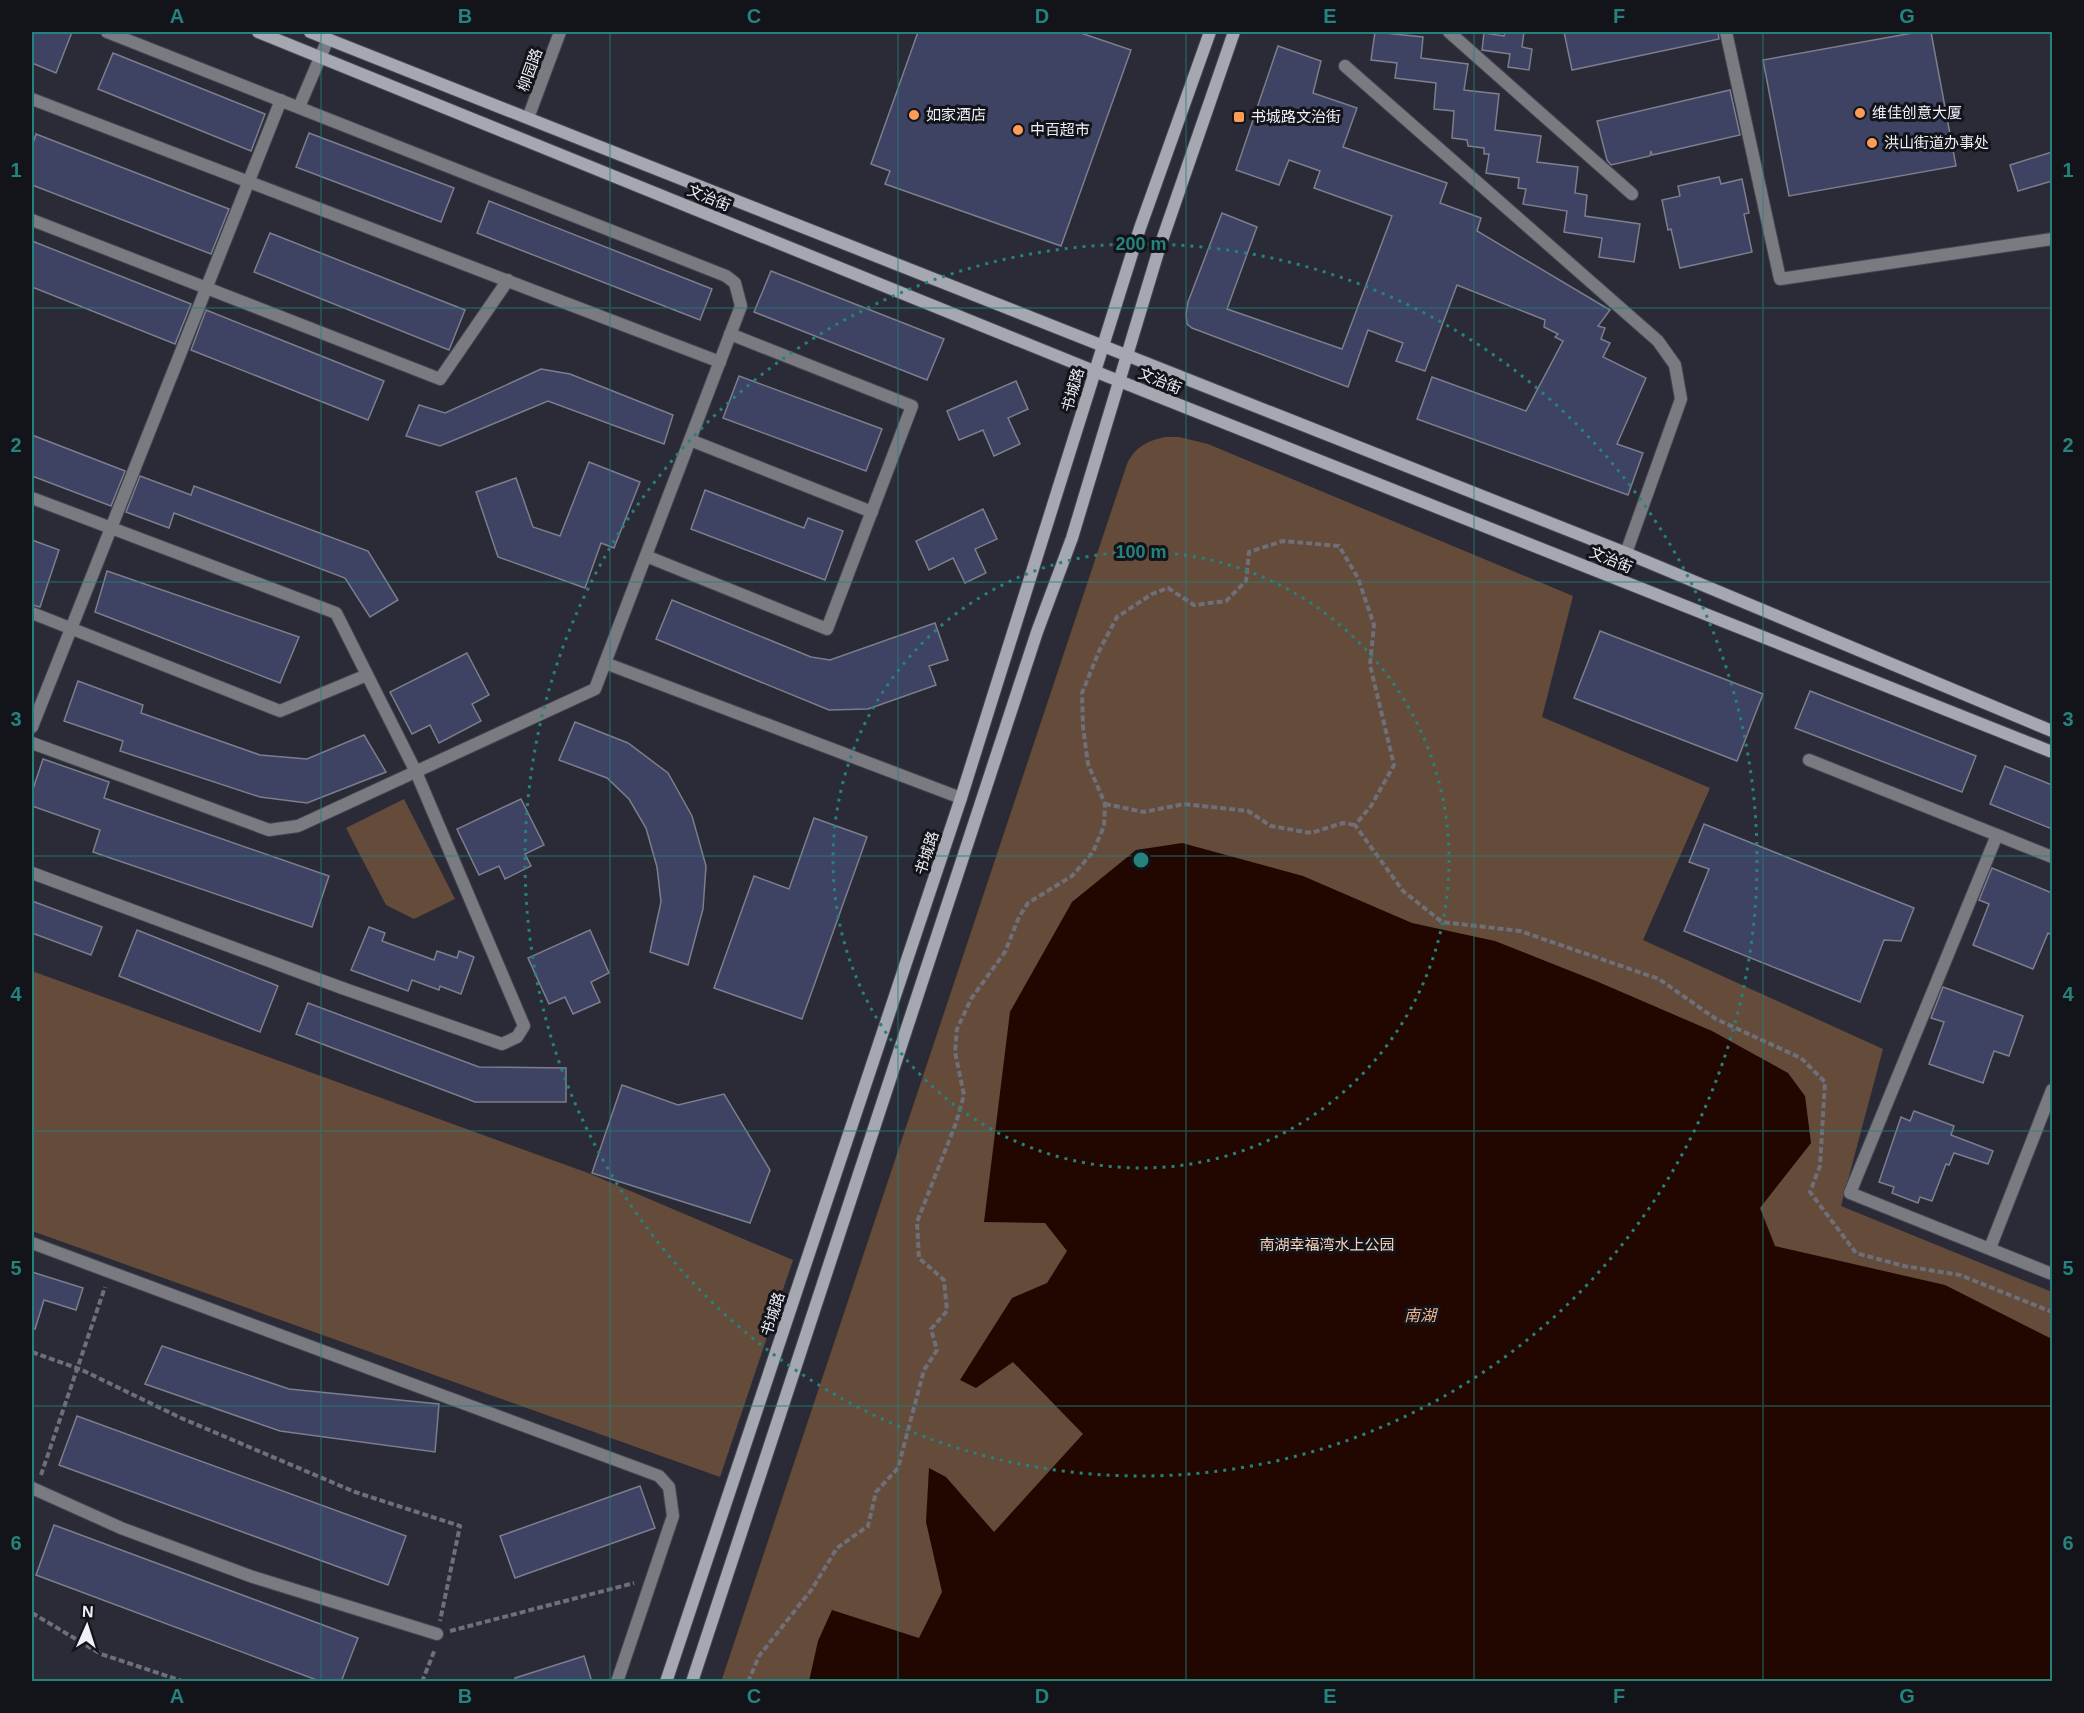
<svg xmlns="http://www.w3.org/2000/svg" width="2084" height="1713" font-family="Arial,'Noto Sans SC',sans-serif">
  <rect width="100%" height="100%" fill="#2a2b37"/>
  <!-- green -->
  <g fill="#654b3a">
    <path d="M1165,437H1179L1208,444L1573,596L1542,717L1710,788L1643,940L1883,1049L1841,1206L2052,1292V1681L721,1682L1127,464C1135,447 1147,441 1165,437Z"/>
    <polygon points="404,799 455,899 414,919 386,905 346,828"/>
    <polygon points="32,971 588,1173 793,1260 720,1477 32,1231"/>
  </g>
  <!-- water -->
  <polygon fill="#220700" points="1182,843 1303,876 1412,923 1495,941 1596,981 1712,1031 1788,1073 1805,1096 1811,1143 1760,1208 1775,1246 1945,1285 2052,1339 2052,1681 809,1681 818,1641 832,1610 919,1638 942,1592 926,1522 929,1468 946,1477 994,1532 1083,1434 1013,1362 976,1388 960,1380 1012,1298 1047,1283 1067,1251 1045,1223 984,1222 1010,1012 1072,902 1136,850"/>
  <!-- building -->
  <g fill="#3e4263" stroke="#7c7e8c" stroke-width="1.5">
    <polygon points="32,32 72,32 56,73 32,63"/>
    <polygon points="918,32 1078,32 1131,50 1061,246 885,184 890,171 871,164"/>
    <polygon points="1375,32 1423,37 1421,58 1468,64 1464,90 1499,94 1495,130 1541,136 1537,162 1578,167 1575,193 1587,195 1585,216 1640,224 1634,262 1599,257 1602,238 1564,232 1567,211 1523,204 1526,189 1518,188 1519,178 1486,173 1489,154 1484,154 1484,148 1468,146 1467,140 1452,138 1454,111 1434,109 1436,83 1395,78 1397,63 1371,60"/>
    <polygon points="1505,32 1524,32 1522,47 1532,49 1529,70 1508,67 1510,54 1482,50 1484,33 1504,36"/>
    <polygon points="1564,32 1718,32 1719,39 1572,70"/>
    <polygon points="1918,32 1931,32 1956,166 1789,196 1763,60"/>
    <polygon points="1278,46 1321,61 1313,93 1357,108 1343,147 1447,183 1440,203 1481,218 1477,231 1610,310 1598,326 1605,328 1601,339 1610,343 1603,357 1646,378 1617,444 1643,453 1628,495 1417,419 1432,377 1526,411 1563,341 1555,337 1558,334 1544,327 1545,320 1457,285 1425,371 1396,361 1403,343 1368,330 1348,387 1192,328 1187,324 1186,314 1188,302 1222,213 1257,227 1227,309 1342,349 1392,216 1314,188 1320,171 1289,160 1279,185 1236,170"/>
    <polygon points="113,53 265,114 251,151 98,89"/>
    <polygon points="1730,90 1740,135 1652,155 1651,151 1650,156 1611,165 1607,160 1597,121"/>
    <polygon points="309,133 454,188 441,222 296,167"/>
    <polygon points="36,134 229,209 211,254 32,185 32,146"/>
    <polygon points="2052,152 2052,181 2018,191 2010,165"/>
    <polygon points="1719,177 1721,184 1742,179 1749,213 1744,214 1752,252 1680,268 1671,229 1668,230 1662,200 1680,196 1678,186"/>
    <polygon points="489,201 712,289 700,320 477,233"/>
    <polygon points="270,233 465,310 449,350 254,272"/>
    <polygon points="32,241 191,304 175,344 32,287"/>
    <polygon points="771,271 944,339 927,380 754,312"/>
    <polygon points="206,310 384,381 368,420 191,350"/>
    <polygon points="541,369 570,374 673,415 664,444 548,401 440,446 406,436 419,405 445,413"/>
    <polygon points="739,376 882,429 866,471 723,418"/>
    <polygon points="1016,381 1028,409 1008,418 1020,444 994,456 983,430 959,440 947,411"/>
    <polygon points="32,435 125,471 111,506 32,476"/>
    <polygon points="589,462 640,482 614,548 601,543 585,588 498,557 476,492 516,478 533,527 560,536"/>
    <polygon points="140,476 191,495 194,486 368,551 398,600 370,617 345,578 174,513 169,528 126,512"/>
    <polygon points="705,490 804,528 808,518 843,531 825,580 691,529"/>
    <polygon points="983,509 997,539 975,549 986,573 965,583 953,558 929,570 916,541"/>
    <polygon points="32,540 59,550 40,607 32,605"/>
    <polygon points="107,571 299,637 280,683 95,612"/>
    <polygon points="672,600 811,657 830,660 935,623 948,660 929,666 936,685 868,709 829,710 656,639"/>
    <polygon points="1600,631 1763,694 1737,761 1574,698"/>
    <polygon points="467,653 489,695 472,704 481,721 439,743 430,725 412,734 390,692"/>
    <polygon points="78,681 143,705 141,713 260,755 307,759 364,735 386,772 307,803 260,797 120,751 123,741 64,721"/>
    <polygon points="1810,691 1976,756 1962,792 1795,728"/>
    <polygon points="575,722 628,743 668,773 692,816 706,866 703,909 688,965 650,952 661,902 657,867 646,828 629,799 607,778 559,760"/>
    <polygon points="43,759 109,782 104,798 329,876 312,927 93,852 100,830 32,806 32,792"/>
    <polygon points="2005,766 2052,785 2052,829 1990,804"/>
    <polygon points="521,799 544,845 525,854 531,866 505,879 499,866 479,875 457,829"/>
    <polygon points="814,818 867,837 802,1019 714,988 754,876 789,889"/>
    <polygon points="1704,824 1914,908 1901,941 1884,940 1860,1002 1684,931 1709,869 1689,862"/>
    <polygon points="1992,868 2052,893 2052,935 2048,933 2033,969 1973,945 1989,904 1979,900"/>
    <polygon points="32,901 102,927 91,955 32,933"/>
    <polygon points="369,927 385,933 382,941 434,960 437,951 457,958 459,951 474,957 461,994 440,986 439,990 412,980 408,991 351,970"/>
    <polygon points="137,930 278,986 260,1032 119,976"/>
    <polygon points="590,930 609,973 591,982 600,1002 573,1014 565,997 549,1004 528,958"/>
    <polygon points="1943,987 2023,1016 2009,1056 1994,1051 1983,1083 1929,1064 1944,1022 1931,1018"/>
    <polygon points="308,1003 479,1067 566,1068 566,1102 475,1102 296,1034"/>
    <polygon points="622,1085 678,1105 724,1094 770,1170 750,1223 592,1173"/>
    <polygon points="1914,1111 1954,1126 1951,1135 1993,1151 1988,1164 1954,1153 1949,1165 1946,1164 1932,1201 1920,1197 1918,1203 1892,1193 1894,1187 1879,1182 1901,1117 1910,1121"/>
    <polygon points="32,1272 83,1288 76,1310 44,1300 35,1329 32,1328"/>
    <polygon points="162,1346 289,1389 439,1404 435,1452 280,1431 145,1384"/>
    <polygon points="77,1416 406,1536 388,1585 59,1465"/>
    <polygon points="640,1486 655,1528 515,1578 500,1536"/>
    <polygon points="54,1525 358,1638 341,1682 322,1682 36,1575"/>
    <polygon points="584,1656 592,1682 516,1682 515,1678"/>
  </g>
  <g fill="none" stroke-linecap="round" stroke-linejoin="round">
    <!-- pedestrian casing -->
    <g stroke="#454652" stroke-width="14">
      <g id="pedestrian">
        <polyline points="32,99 720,362"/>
        <polyline points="32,220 440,379 508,280"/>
        <polyline points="690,440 872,512"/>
        <polyline points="32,498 336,613 416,772"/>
        <polyline points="646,556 827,629 912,406 730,334"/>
        <polyline points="32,613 280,711 367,675"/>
        <polyline points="605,663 961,798"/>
        <polyline points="32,727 281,100"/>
        <polyline points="32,873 342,988"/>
      </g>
    </g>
    <!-- minor casing -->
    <g stroke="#454652" stroke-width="14">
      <g id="minor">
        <polyline points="1449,32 1632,194"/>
        <polyline points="1726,32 1780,279 2052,239"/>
        <polyline points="1345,66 1658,341 1675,365 1681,399 1626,553"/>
        <polyline points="299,107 328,39"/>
        <polyline points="32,743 269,830 298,826 595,689 741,306 735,283 726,276 107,32"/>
        <polyline points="1809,760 2052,857"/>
        <polyline points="1997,835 1850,1193 2052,1274"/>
        <polyline points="342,988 502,1044 517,1037 524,1026 416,772"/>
        <polyline points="32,1243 659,1476 669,1487 673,1516 617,1682"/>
        <polyline points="1990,1248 2052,1090"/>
        <polyline points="32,1488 121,1528 253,1577 437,1634"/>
      </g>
    </g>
    <!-- tertiary casing -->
    <g stroke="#454652" stroke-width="14">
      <polyline id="tertiary" points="528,118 560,32"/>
    </g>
    <!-- secondary casing -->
    <g stroke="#454652" stroke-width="14">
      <g id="secondary">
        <polyline points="258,32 1094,371 2052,752"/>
        <polyline points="310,32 1626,553 2052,731"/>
        <polyline points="666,1682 961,798 1140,228 1210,32"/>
        <polyline points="692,1682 1037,632 1072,538 1159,249 1234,32"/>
      </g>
    </g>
    <!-- path -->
    <g stroke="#6e6f79" stroke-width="4" stroke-dasharray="6 3" stroke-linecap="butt">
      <polyline points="1105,804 1144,812 1184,804 1248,811 1271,826 1311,833 1343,823 1355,825"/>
      <polyline points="32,1352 82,1370 181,1418 355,1492 460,1526 440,1621"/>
      <polyline points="41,1475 105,1287"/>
      <polyline points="32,1613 101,1654 185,1682"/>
      <polyline points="450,1631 634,1583"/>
      <polyline points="422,1682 435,1649"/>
      <polyline points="748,1682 759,1656 812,1589 837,1548 868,1526 876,1492 898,1468 924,1370 937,1350 931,1329 947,1311 944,1280 919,1258 917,1222 956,1123 964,1095 955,1052 957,1029 971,999 1005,952 1019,917 1028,903 1072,876 1093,852 1104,826 1105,804 1088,764 1083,727 1082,693 1100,649 1117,617 1152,594 1168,588 1194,605 1226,601 1246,581 1249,552 1283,541 1339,546 1358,578 1374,625 1370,665 1394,765 1371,806 1355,825 1403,891 1442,922 1520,931 1659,979 1716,1019 1801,1058 1825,1082 1820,1166 1810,1192 1856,1253 1904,1266 1960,1275 2052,1312"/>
    </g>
    <!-- pedestrian -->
    <use href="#pedestrian" stroke="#797b81" stroke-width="12"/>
    <!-- minor -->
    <use href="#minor" stroke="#797b81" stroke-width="12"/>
    <!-- tertiary -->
    <use href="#tertiary" stroke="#797b81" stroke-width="12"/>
    <!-- secondary -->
    <use href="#secondary" stroke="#a5a7b1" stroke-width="12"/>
  </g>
  <!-- grid -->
  <path fill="none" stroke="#25827c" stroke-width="1.5" stroke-opacity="0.55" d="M321,32V1682M610,32V1682M898,32V1682M1186,32V1682M1474,32V1682M1763,32V1682M32,308H2052M32,582H2052M32,856H2052M32,1131H2052M32,1406H2052"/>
  <!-- distance rings -->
  <g fill="none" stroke="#25827c" stroke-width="3" stroke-dasharray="3 6">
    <circle cx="1141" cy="860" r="308"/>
    <circle cx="1141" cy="860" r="616"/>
  </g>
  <!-- markers -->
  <g fill="#fd9c56" stroke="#13141a" stroke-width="2">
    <circle cx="1860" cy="113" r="6"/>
    <circle cx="914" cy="115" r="6"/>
    <rect x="1233" y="111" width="12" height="12" rx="3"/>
    <circle cx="1018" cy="130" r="6"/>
    <circle cx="1872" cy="143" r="6"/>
  </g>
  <g text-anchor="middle" stroke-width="6" stroke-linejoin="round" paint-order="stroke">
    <!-- street labels -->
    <g font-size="15" fill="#eeeff7" stroke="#13141a">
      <text transform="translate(530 70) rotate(-70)" y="5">柳园路</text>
      <text transform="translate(709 198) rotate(22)" y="5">文治街</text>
      <text transform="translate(1160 381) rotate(22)" y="5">文治街</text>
      <text transform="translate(1073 390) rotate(-74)" y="5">书城路</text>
      <text transform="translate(1611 560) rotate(22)" y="5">文治街</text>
      <text transform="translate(927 853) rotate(-72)" y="5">书城路</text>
      <text transform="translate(773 1314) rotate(-72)" y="5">书城路</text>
    </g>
    <!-- poi labels -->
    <g font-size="15" fill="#eeeff7" stroke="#13141a" text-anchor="start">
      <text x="1872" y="118">维佳创意大厦</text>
      <text x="926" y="120">如家酒店</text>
      <text x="1251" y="122">书城路文治街</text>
      <text x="1030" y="135">中百超市</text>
      <text x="1884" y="148">洪山街道办事处</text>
    </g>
    <!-- park labels -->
    <g font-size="15" fill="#f8d4bd" stroke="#13141a">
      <text x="1327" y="1250">南湖幸福湾水上公园</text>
    </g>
    <!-- water labels -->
    <g font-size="16" font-style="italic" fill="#f1b690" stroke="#13141a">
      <text x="1420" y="1321">南湖</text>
    </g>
  </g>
  <circle cx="1141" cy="860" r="9" fill="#25827c" stroke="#13141a" stroke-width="3"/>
  <g font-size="18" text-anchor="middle" font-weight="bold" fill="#25827c" stroke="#13141a" stroke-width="6" stroke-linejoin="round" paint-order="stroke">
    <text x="1141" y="250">200 m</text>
    <text x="1141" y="558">100 m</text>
  </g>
  <!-- border -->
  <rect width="2084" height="1713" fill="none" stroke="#13141a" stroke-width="66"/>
  <!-- north arrow -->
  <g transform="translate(87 1626) rotate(3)" stroke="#13141a" stroke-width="4.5" paint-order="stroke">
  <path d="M0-4.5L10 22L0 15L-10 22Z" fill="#eeeff7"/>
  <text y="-9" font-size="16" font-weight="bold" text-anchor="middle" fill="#eeeff7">N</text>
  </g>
  <rect x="33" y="33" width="2018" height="1647" fill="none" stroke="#25827c" stroke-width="2"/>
  <g font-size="20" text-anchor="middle" font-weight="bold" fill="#25827c">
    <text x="177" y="23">A</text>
    <text x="465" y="23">B</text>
    <text x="754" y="23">C</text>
    <text x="1042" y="23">D</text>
    <text x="1330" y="23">E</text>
    <text x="1619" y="23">F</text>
    <text x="1907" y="23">G</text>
    <text x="16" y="177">1</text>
    <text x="2068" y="177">1</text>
    <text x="16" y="452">2</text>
    <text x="2068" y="452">2</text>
    <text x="16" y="726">3</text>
    <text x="2068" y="726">3</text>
    <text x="16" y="1001">4</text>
    <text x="2068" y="1001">4</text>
    <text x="16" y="1275">5</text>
    <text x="2068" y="1275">5</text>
    <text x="16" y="1550">6</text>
    <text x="2068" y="1550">6</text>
    <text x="177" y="1703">A</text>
    <text x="465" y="1703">B</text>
    <text x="754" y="1703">C</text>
    <text x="1042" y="1703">D</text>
    <text x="1330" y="1703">E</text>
    <text x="1619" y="1703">F</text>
    <text x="1907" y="1703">G</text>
  </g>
</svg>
